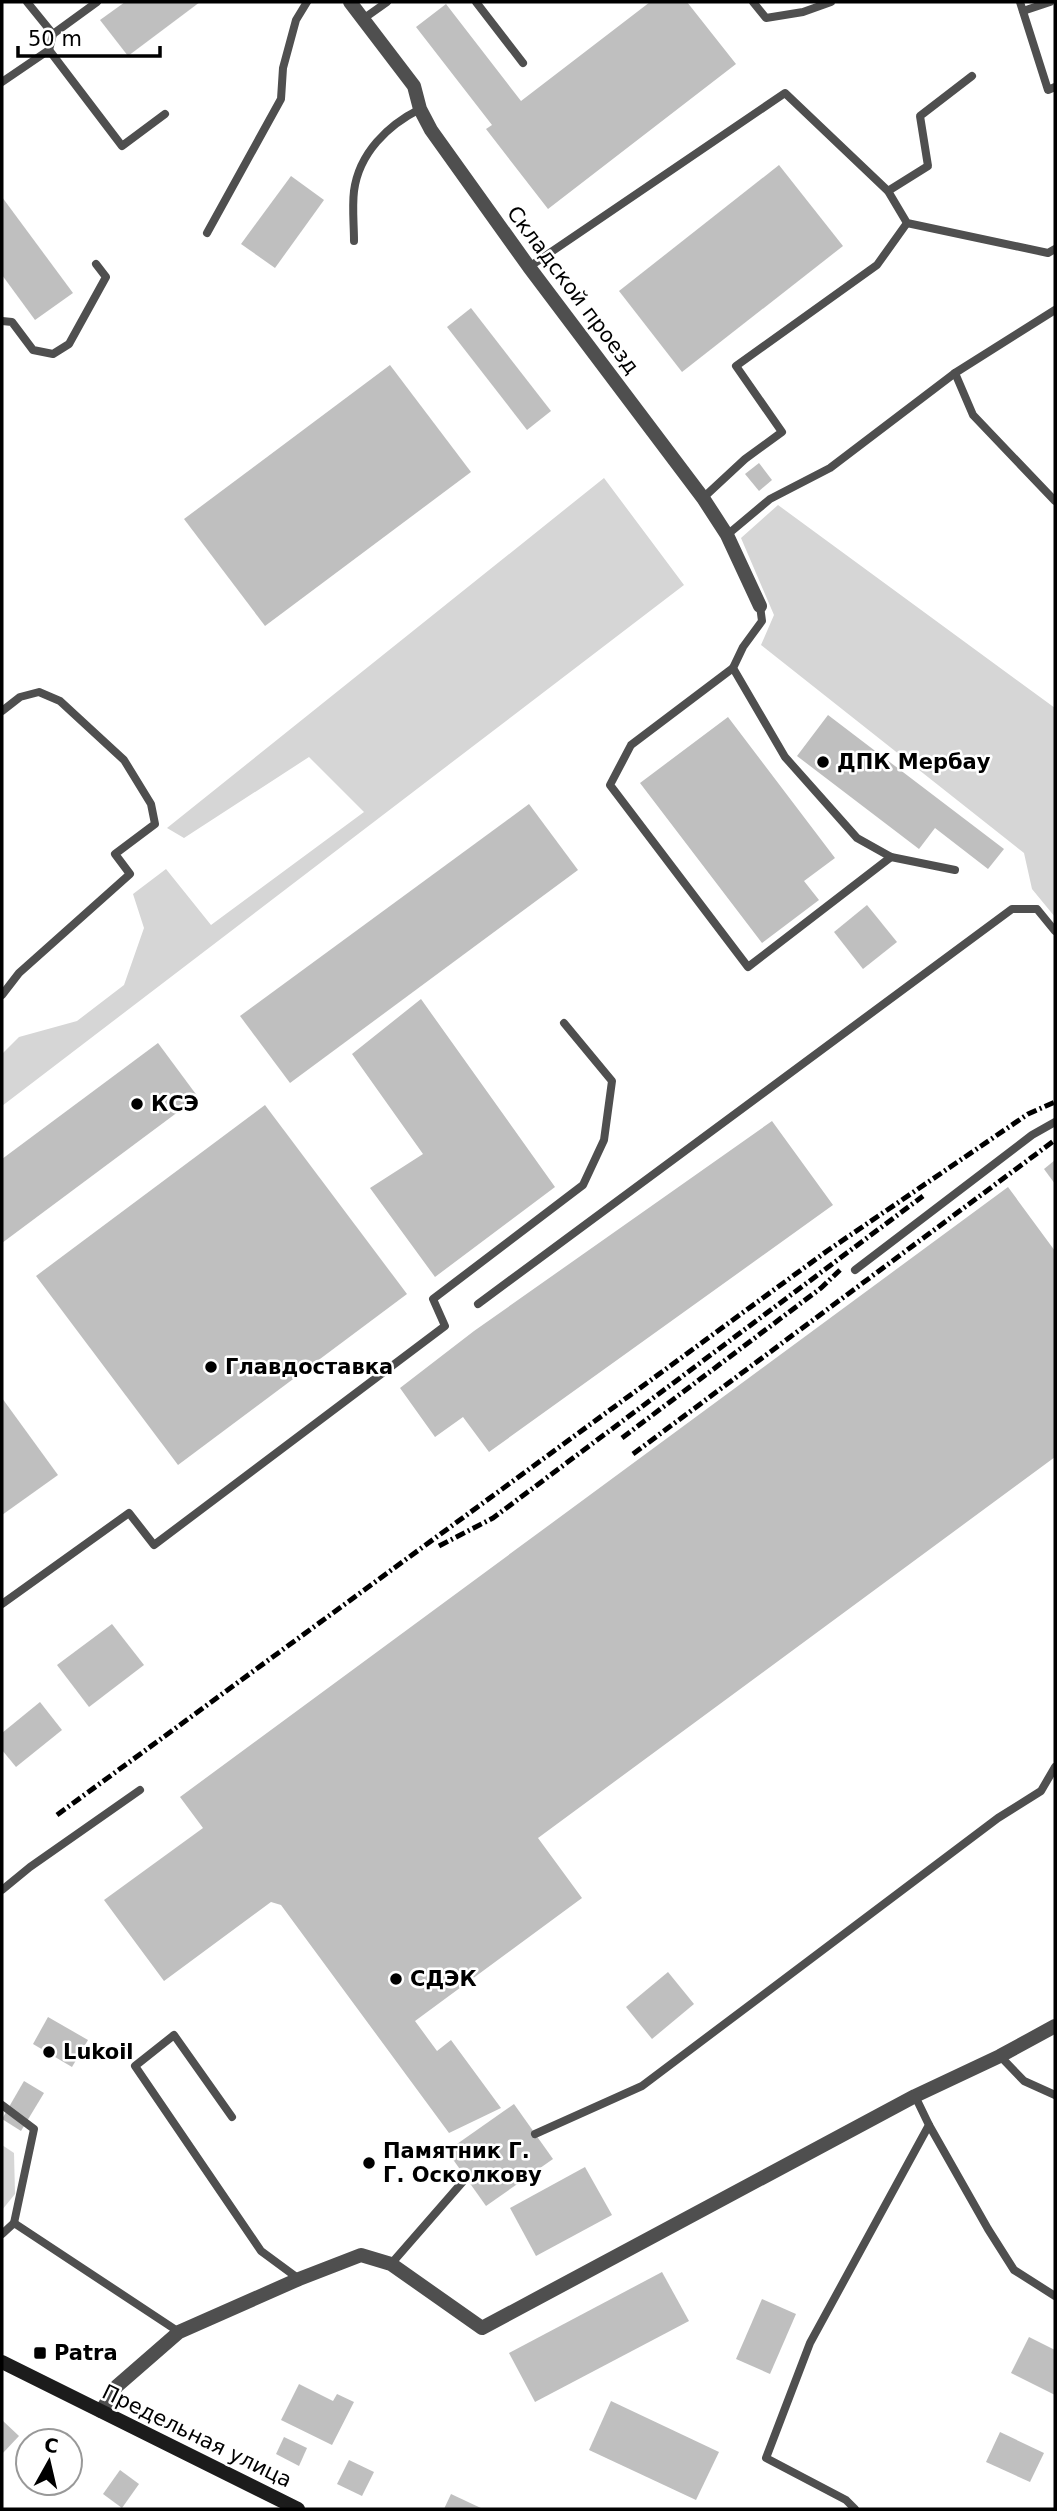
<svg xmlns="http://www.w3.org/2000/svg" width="1057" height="2511" font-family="'DejaVu Sans',sans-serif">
  <rect width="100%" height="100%" fill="#fff"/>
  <!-- green -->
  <g fill="#d6d6d6">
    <polygon points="604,478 684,585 2,1106 2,1054 19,1037 77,1021 124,985 144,928 133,894 166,869 211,925 364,812 309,757 184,838 167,828"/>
    <polygon points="778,505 1055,708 1055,917 1032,889 1024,853 761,645 774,615 741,538"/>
    <polygon points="2,2145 14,2153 15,2194 2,2210"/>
  </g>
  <!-- building -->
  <g fill="#bfbfbf">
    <polygon points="125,2 200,2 128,56 100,20"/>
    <polygon points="650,2 687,2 736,64 548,209 486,129 492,125 416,27 446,4 521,101"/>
    <polygon points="779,165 843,246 682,372 619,291"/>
    <polygon points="291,176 324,200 275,268 241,244"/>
    <polygon points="2,197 73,293 35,320 2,275"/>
    <polygon points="471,308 551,411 527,430 447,327"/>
    <polygon points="390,365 471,472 265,626 184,519"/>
    <polygon points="759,463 772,480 759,491 745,474"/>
    <polygon points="828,715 1004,849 988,869 935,828 919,849 797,756"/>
    <polygon points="728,717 835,858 804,881 819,900 762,943 640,783"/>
    <polygon points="529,804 578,870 290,1083 240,1016"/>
    <polygon points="867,905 897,942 863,969 834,932"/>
    <polygon points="421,999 555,1187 435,1277 370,1188 423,1154 352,1054"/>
    <polygon points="158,1043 198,1097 2,1243 2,1159"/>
    <polygon points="265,1105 407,1294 178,1465 36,1276"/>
    <polygon points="772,1121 833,1205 489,1452 463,1417 435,1437 400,1388 474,1331"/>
    <polygon points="1055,1160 1055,1184 1044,1169"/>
    <polygon points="1008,1187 1055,1251 1055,1457 538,1838 582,1898 415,2021 437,2051 451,2040 501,2108 449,2133 281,1905 271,1902 164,1981 104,1900 203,1828 180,1797"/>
    <polygon points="2,1398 58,1475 2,1515"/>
    <polygon points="112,1624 144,1665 89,1707 57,1665"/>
    <polygon points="40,1702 62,1730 16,1767 2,1750 2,1733"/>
    <polygon points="668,1972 694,2004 652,2039 626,2007"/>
    <polygon points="48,2017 88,2040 72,2067 33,2044"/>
    <polygon points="24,2081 44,2093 21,2131 2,2119"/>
    <polygon points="514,2104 553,2159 486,2206 447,2151"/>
    <polygon points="585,2167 612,2215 536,2256 510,2208"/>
    <polygon points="662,2272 689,2321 535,2402 509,2353"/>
    <polygon points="762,2299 796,2314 770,2374 736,2359"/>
    <polygon points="1029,2337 1055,2350 1055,2395 1011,2373"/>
    <polygon points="299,2384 333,2401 337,2394 354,2402 332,2445 281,2420"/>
    <polygon points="611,2401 719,2452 696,2500 589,2450"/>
    <polygon points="2,2420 19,2436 2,2454"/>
    <polygon points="1000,2432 1044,2453 1030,2482 986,2462"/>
    <polygon points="284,2437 307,2448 299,2466 276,2454"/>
    <polygon points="349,2460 374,2472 362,2496 337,2484"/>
    <polygon points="120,2470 139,2484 122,2508 103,2494"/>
    <polygon points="451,2494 483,2509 444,2509"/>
  </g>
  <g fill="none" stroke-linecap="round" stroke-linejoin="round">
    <!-- lane -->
    <g stroke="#4f4f4f" stroke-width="8">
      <polyline points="27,2 53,34"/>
      <polyline points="476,2 523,63"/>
      <polyline points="753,2 766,18 803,12 831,2"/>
      <polyline points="1020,2 1048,90 1055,87"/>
      <polyline points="1023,11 1050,2"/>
      <polyline points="363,19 387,2"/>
      <polyline points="49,50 122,146 165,114"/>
      <polyline points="2,82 49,50 53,34 97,2"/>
      <polyline points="888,191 928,166 920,116 972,76"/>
      <polyline points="207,233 281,99 283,68 296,20 307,2"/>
      <path d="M354,241C354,225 352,207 354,191C359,153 388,125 420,109"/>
      <polyline points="529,267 785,93 888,191 907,223 1048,253 1055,249"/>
      <polyline points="2,321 12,322 33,350 53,354 69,344 106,277 96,264"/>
      <polyline points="955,373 973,415 1055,501"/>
      <polyline points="703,498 745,459 782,432 736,366 877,265 907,223"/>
      <polyline points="727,535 770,499 830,468 955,373 1055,310"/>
      <polyline points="760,606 762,621 743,647 733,668 785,757 857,838 891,857 955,870"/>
      <polyline points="733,668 631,745 610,785 748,967 891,857"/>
      <polyline points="2,711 20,697 39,692 60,701 124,760 151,804 155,824 115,854 130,874 19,973 2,995"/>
      <polyline points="855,1270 1032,1135 1055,1122"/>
      <polyline points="478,1304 1012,909 1037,909 1055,931"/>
      <polyline points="2,1604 129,1513 154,1545 445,1326 433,1299 583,1185 604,1140 612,1081 564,1023"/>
      <polyline points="2,1890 30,1867 140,1790"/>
      <polyline points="1000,2056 1024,2081 1055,2095"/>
      <polyline points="2,2105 34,2129 14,2223"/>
      <polyline points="232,2117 174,2035 135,2066 261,2251 299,2279"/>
      <polyline points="929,2125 988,2229 1014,2270 1055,2296"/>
      <polyline points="535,2134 642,2086 998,1818 1041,1791 1055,1767"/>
      <polyline points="2,2234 14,2223 179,2332"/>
      <polyline points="391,2264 466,2178"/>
      <polyline points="855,2509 846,2500 766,2458 810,2343 929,2125 915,2096"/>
    </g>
    <!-- street -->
    <g stroke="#4f4f4f" stroke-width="14">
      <polyline points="350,2 414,86 420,109 431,130 529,267 703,498 727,535 760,606"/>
      <polyline points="101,2411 117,2386 179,2332 299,2279 361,2255 391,2264 482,2328 915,2096 1000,2056 1055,2026"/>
    </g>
    <!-- secondary -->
    <polyline stroke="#1c1c1c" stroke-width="14" points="2,2362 298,2509"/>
    <!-- rail -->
    <g stroke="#000" stroke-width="5" stroke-dasharray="10 3.5 2 3.5" stroke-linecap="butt">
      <polyline points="622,1438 821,1288 840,1270"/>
      <polyline points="633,1454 1055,1140"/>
      <polyline points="439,1546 493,1518 923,1196"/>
      <polyline points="57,1815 827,1251 1028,1114 1055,1102"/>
    </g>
  </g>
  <!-- markers -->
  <g fill="#000" stroke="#fff" stroke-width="2.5">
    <circle cx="823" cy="762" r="7"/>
    <circle cx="137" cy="1104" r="7"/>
    <circle cx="211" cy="1367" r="7"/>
    <circle cx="396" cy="1979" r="7"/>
    <circle cx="49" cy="2052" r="7"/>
    <circle cx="369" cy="2163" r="7"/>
    <rect x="33" y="2346" width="14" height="14" rx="3.5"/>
  </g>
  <g text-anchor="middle" stroke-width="5" stroke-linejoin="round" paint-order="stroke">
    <!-- street labels -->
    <g font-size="21" fill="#000" stroke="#fff">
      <text transform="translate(573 290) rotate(53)" y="7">Складской проезд</text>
      <text transform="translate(197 2436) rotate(26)" y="7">Предельная улица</text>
    </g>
    <!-- poi labels -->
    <g font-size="21" font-weight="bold" fill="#000" stroke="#fff" text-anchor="start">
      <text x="837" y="769">ДПК Мербау</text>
      <text x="151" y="1111">КСЭ</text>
      <text x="225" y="1374">Главдоставка</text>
      <text x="410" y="1986">СДЭК</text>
      <text x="63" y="2059">Lukoil</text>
      <text x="383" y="2158">Памятник Г.<tspan x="383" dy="24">Г. Осколкову</tspan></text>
      <text x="54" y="2360">Patra</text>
    </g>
  </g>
  <!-- border -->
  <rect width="1057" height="2511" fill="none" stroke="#000000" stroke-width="7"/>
  <!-- north arrow -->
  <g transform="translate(49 2462) rotate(8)"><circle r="33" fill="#ffffff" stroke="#999999" stroke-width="2"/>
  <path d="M0-5L12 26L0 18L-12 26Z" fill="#000000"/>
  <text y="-10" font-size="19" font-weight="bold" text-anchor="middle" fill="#000000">С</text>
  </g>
  <!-- scale -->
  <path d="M18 46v10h142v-10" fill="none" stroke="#000000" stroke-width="3.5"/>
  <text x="28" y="46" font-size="21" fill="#000000" stroke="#ffffff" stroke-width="5" paint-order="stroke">50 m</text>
</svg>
